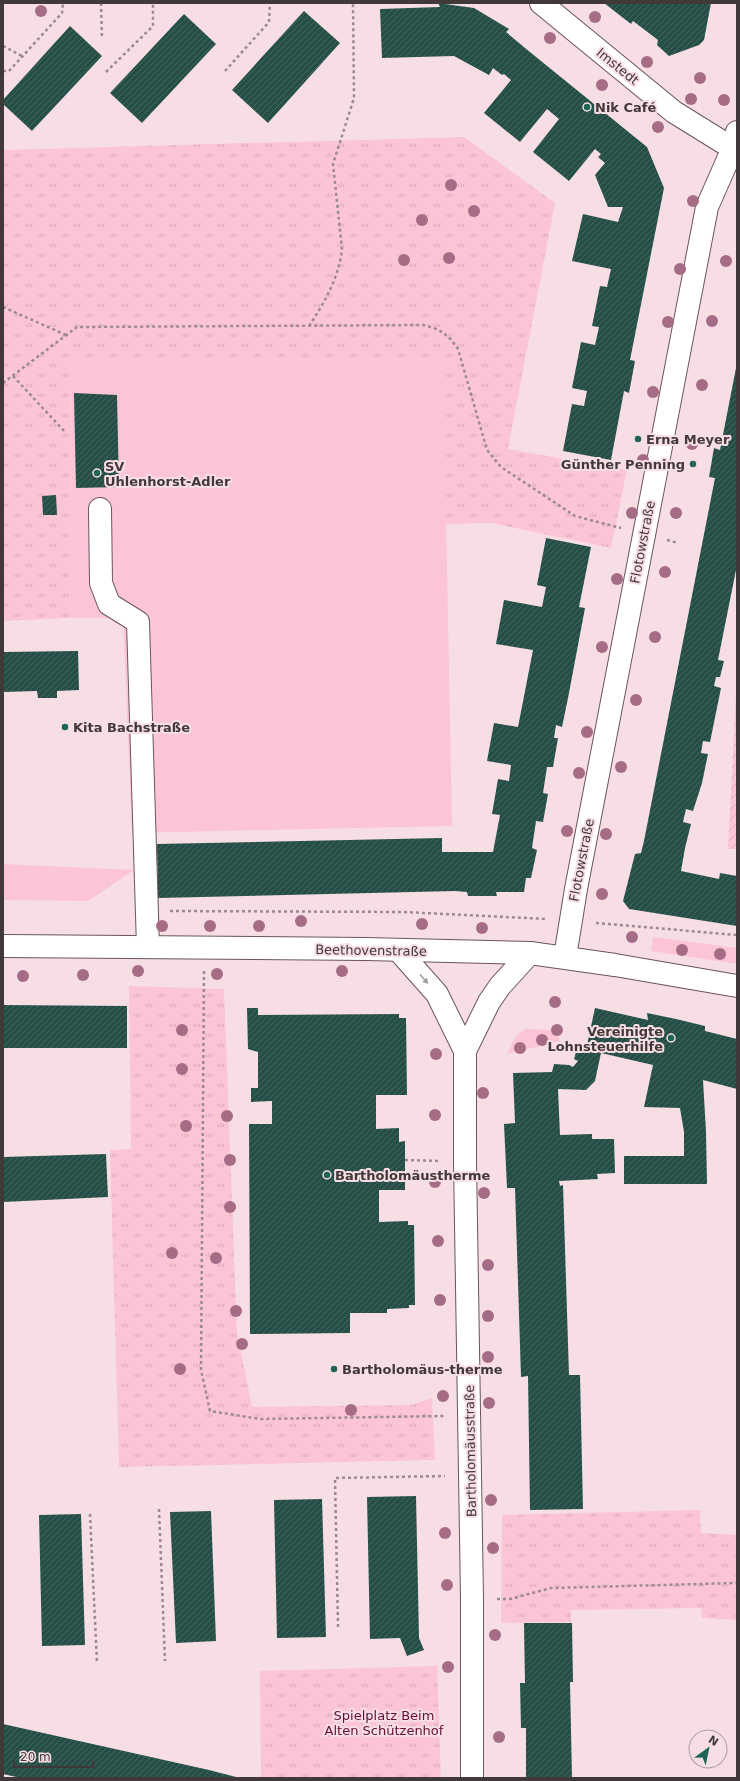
<svg xmlns="http://www.w3.org/2000/svg" width="740" height="1781" font-family="'DejaVu Sans',sans-serif">
  <defs>
    <pattern id="park-tufts" width="24" height="20" patternUnits="userSpaceOnUse"><rect width="24" height="20" fill="#fcc5d5"/><path d="M3 7l-1-3M5 7V3M7 7l1-3M15 17l-1-3M17 17v-4M19 17l1-3" fill="none" stroke="#d9aab8"/></pattern>
    <pattern id="garden-furrows" width="10" height="10" patternUnits="userSpaceOnUse"><rect width="10" height="10" fill="#fcc5d5"/><path d="M-1 1l2-2M0 10L10 0M9 11l2-2" fill="none" stroke="#d9aab8"/></pattern>
    <pattern id="building-hatch" width="6" height="6" patternUnits="userSpaceOnUse"><rect width="6" height="6" fill="#254f46"/><path d="M-1 1l2-2M0 6l6-6M5 7l2-2" fill="none" stroke="#45665f"/></pattern>
  </defs>
  <rect width="100%" height="100%" fill="#f7dee5"/>
  <!-- grass -->
  <g fill="#fcc5d5">
    <polygon points="443,358 452,826 132,833 123,618 69,618 72,452 71,362"/>
    <polygon points="3,864 134,870 88,901 3,900"/>
    <polygon points="653,937 737,948 737,964 651,951"/>
    <polygon points="525,1029 553,1030 561,1041 507,1054 516,1036"/>
  </g>
  <!-- park -->
  <g fill="url(#park-tufts)">
    <polygon points="464,137 555,203 508,449 627,470 611,548 491,523 445,524 442,358 71,362 72,452 69,618 3,621 3,150"/>
    <polygon points="129,986 224,989 237,1332 252,1407 411,1405 432,1398 435,1460 119,1467 110,1150 131,1149"/>
    <polygon points="700,1510 701,1533 737,1535 737,1620 702,1618 701,1608 571,1610 571,1622 501,1623 502,1515"/>
    <polygon points="437,1666 441,1778 261,1778 260,1671"/>
  </g>
  <!-- garden -->
  <polygon fill="url(#garden-furrows)" points="737,672 737,849 728,849"/>
  <!-- building -->
  <g fill="url(#building-hatch)">
    <polygon points="438,3 474,8 509,29 506,32 525,48 647,147 664,188 630,360 635,361 629,393 624,391 611,460 563,451 572,404 584,406 587,391 572,388 581,342 595,345 599,327 592,326 600,286 607,287 611,269 572,261 583,214 618,222 623,207 608,207 595,175 605,163 598,157 601,154 595,149 569,181 533,152 559,119 547,109 520,142 484,113 511,80 504,74 502,75 493,68 489,75 454,56 382,58 380,9 440,7"/>
    <polygon points="604,3 711,3 704,40 699,45 669,56 657,45 658,40 633,21 631,24"/>
    <polygon points="304,11 340,43 268,123 232,90"/>
    <polygon points="184,14 216,44 142,123 110,93"/>
    <polygon points="70,26 102,56 32,131 3,104 3,100"/>
    <polygon points="736,368 737,565 718,660 724,661 720,677 716,677 714,686 721,688 710,742 703,741 701,753 708,754 702,783 693,811 686,809 683,822 691,824 685,848 681,871 719,879 720,873 737,876 737,926 629,909 623,901 635,854 641,853 644,841 715,478 709,477 714,448 720,450"/>
    <polygon points="74,393 117,395 119,487 76,488"/>
    <polygon points="56,495 57,515 43,515 42,496"/>
    <polygon points="546,538 591,547 579,607 585,608 568,698 562,727 556,725 554,738 558,738 553,767 547,767 543,793 548,794 543,822 536,821 532,848 537,850 531,878 526,878 524,892 496,892 497,896 468,896 467,892 455,891 158,898 157,844 442,838 442,852 493,852 500,815 492,814 498,779 509,781 511,765 487,761 494,723 518,727 533,650 496,644 504,600 542,607 546,587 537,585"/>
    <polygon points="78,651 79,690 57,691 57,698 38,698 37,691 3,692 3,652"/>
    <polygon points="3,1005 127,1006 127,1048 3,1048"/>
    <polygon points="247,1008 258,1008 258,1015 399,1014 399,1018 406,1018 407,1095 376,1095 376,1129 399,1128 399,1142 405,1141 405,1190 379,1190 379,1222 408,1221 408,1225 414,1225 415,1305 409,1305 409,1308 387,1309 387,1313 350,1313 350,1333 250,1334 249,1124 272,1124 272,1101 251,1102 251,1088 258,1088 258,1052 248,1049"/>
    <polygon points="595,1008 648,1020 647,1013 676,1019 705,1026 705,1031 737,1039 737,1089 703,1080 706,1132 707,1184 624,1184 624,1156 684,1156 684,1132 680,1108 644,1107 653,1065 601,1053 595,1081 586,1090 558,1089 560,1135 592,1134 592,1139 614,1139 615,1173 597,1174 598,1179 559,1181 560,1186 563,1185 569,1375 580,1375 583,1509 530,1510 528,1376 521,1377 515,1188 507,1188 504,1124 515,1123 513,1073 552,1072 554,1064 569,1065 573,1067 578,1061 574,1059 578,1045 587,1045"/>
    <polygon points="106,1154 108,1197 3,1202 3,1157"/>
    <polygon points="416,1496 419,1638 424,1650 407,1656 400,1638 370,1639 367,1497"/>
    <polygon points="322,1499 326,1637 277,1638 274,1500"/>
    <polygon points="211,1511 216,1641 176,1643 170,1512"/>
    <polygon points="81,1514 85,1645 42,1646 39,1515"/>
    <polygon points="524,1623 572,1623 573,1682 570,1682 572,1778 526,1778 526,1728 521,1728 520,1683 525,1683"/>
    <polygon points="3,1724 209,1770 240,1778 21,1778 3,1774"/>
  </g>
  <g fill="none" stroke-linecap="round" stroke-linejoin="round">
    <!-- minor casing -->
    <g stroke="#6a555b" stroke-width="24">
      <g id="minor">
        <polyline points="541,3 674,112 737,151"/>
        <polyline points="100,509 101,583 109,604 138,622 148,947"/>
        <polyline points="3,946 366,949 530,953 615,965 737,986"/>
        <polyline points="398,950 437,994 465,1051"/>
        <polyline points="565,957 576,889 707,207 733,148 737,132"/>
        <polyline points="472,1778 472,1599 465,1161 465,1051 489,1002 500,986 530,953"/>
      </g>
    </g>
    <!-- path -->
    <g stroke="#9b8a8f" stroke-width="2.5" stroke-dasharray="3 3" stroke-linecap="butt">
      <polyline points="101,3 102,39"/>
      <polyline points="3,46 22,56"/>
      <polyline points="3,71 9,71 62,13 63,3"/>
      <polyline points="225,71 269,22 270,3"/>
      <polyline points="106,72 153,26 153,3"/>
      <polyline points="3,307 66,335"/>
      <path d="M309,326C325,302 339,277 342,249L333,164L354,98L353,3"/>
      <polyline points="13,376 65,432"/>
      <path d="M3,383L77,327L423,325C440,329 448,334 458,349L487,450L501,467L575,516L621,528"/>
      <polyline points="667,540 678,543"/>
      <polyline points="170,911 404,912 547,919"/>
      <polyline points="596,923 737,935"/>
      <polyline points="204,971 201,1370 210,1411 260,1419 444,1416"/>
      <polyline points="405,1160 440,1161"/>
      <polyline points="159,1509 165,1661"/>
      <polyline points="90,1514 97,1663"/>
      <polyline points="497,1599 510,1599 551,1588 737,1583"/>
      <polyline points="338,1627 335,1478 445,1476"/>
    </g>
    <!-- minor -->
    <use href="#minor" stroke="#fff" stroke-width="22"/>
  </g>
  <!-- trees -->
  <g fill="#a66c85">
    <circle cx="41" cy="11" r="6"/>
    <circle cx="595" cy="17" r="6"/>
    <circle cx="550" cy="38" r="6"/>
    <circle cx="647" cy="62" r="6"/>
    <circle cx="700" cy="78" r="6"/>
    <circle cx="602" cy="85" r="6"/>
    <circle cx="691" cy="99" r="6"/>
    <circle cx="724" cy="100" r="6"/>
    <circle cx="658" cy="127" r="6"/>
    <circle cx="451" cy="185" r="6"/>
    <circle cx="693" cy="201" r="6"/>
    <circle cx="474" cy="211" r="6"/>
    <circle cx="422" cy="220" r="6"/>
    <circle cx="449" cy="258" r="6"/>
    <circle cx="404" cy="260" r="6"/>
    <circle cx="726" cy="261" r="6"/>
    <circle cx="680" cy="269" r="6"/>
    <circle cx="712" cy="321" r="6"/>
    <circle cx="668" cy="322" r="6"/>
    <circle cx="702" cy="385" r="6"/>
    <circle cx="653" cy="392" r="6"/>
    <circle cx="692" cy="444" r="6"/>
    <circle cx="643" cy="460" r="6"/>
    <circle cx="632" cy="513" r="6"/>
    <circle cx="676" cy="513" r="6"/>
    <circle cx="665" cy="572" r="6"/>
    <circle cx="617" cy="579" r="6"/>
    <circle cx="655" cy="637" r="6"/>
    <circle cx="602" cy="647" r="6"/>
    <circle cx="636" cy="700" r="6"/>
    <circle cx="587" cy="732" r="6"/>
    <circle cx="621" cy="767" r="6"/>
    <circle cx="579" cy="773" r="6"/>
    <circle cx="567" cy="831" r="6"/>
    <circle cx="606" cy="834" r="6"/>
    <circle cx="602" cy="894" r="6"/>
    <circle cx="301" cy="921" r="6"/>
    <circle cx="422" cy="924" r="6"/>
    <circle cx="162" cy="926" r="6"/>
    <circle cx="210" cy="926" r="6"/>
    <circle cx="259" cy="926" r="6"/>
    <circle cx="482" cy="928" r="6"/>
    <circle cx="632" cy="937" r="6"/>
    <circle cx="682" cy="950" r="6"/>
    <circle cx="720" cy="954" r="6"/>
    <circle cx="138" cy="971" r="6"/>
    <circle cx="342" cy="971" r="6"/>
    <circle cx="217" cy="974" r="6"/>
    <circle cx="83" cy="975" r="6"/>
    <circle cx="23" cy="976" r="6"/>
    <circle cx="555" cy="1002" r="6"/>
    <circle cx="182" cy="1030" r="6"/>
    <circle cx="557" cy="1030" r="6"/>
    <circle cx="542" cy="1040" r="6"/>
    <circle cx="520" cy="1048" r="6"/>
    <circle cx="436" cy="1054" r="6"/>
    <circle cx="182" cy="1069" r="6"/>
    <circle cx="483" cy="1093" r="6"/>
    <circle cx="435" cy="1115" r="6"/>
    <circle cx="227" cy="1116" r="6"/>
    <circle cx="186" cy="1126" r="6"/>
    <circle cx="230" cy="1160" r="6"/>
    <circle cx="435" cy="1182" r="6"/>
    <circle cx="484" cy="1193" r="6"/>
    <circle cx="230" cy="1207" r="6"/>
    <circle cx="438" cy="1241" r="6"/>
    <circle cx="172" cy="1253" r="6"/>
    <circle cx="216" cy="1258" r="6"/>
    <circle cx="488" cy="1265" r="6"/>
    <circle cx="440" cy="1300" r="6"/>
    <circle cx="236" cy="1311" r="6"/>
    <circle cx="488" cy="1316" r="6"/>
    <circle cx="242" cy="1344" r="6"/>
    <circle cx="488" cy="1357" r="6"/>
    <circle cx="180" cy="1369" r="6"/>
    <circle cx="443" cy="1396" r="6"/>
    <circle cx="489" cy="1403" r="6"/>
    <circle cx="351" cy="1410" r="6"/>
    <circle cx="491" cy="1500" r="6"/>
    <circle cx="445" cy="1533" r="6"/>
    <circle cx="493" cy="1548" r="6"/>
    <circle cx="447" cy="1585" r="6"/>
    <circle cx="495" cy="1635" r="6"/>
    <circle cx="448" cy="1667" r="6"/>
    <circle cx="499" cy="1737" r="6"/>
  </g>
  <!-- one-way arrows -->
  <defs><path id="oneway-solid" d="M-6-.8H1V-3.2L6.5 0L1 3.2V.8H-6Z"/></defs>
  <use fill="#a09c9c" href="#oneway-solid" transform="translate(424 979) rotate(49)"/>
  <!-- markers -->
  <g fill="#1e6558" stroke="#f7dee5" stroke-width="1.5">
    <circle cx="587" cy="107" r="4"/>
    <circle cx="638" cy="439" r="4"/>
    <circle cx="693" cy="464" r="4"/>
    <circle cx="97" cy="473" r="4"/>
    <circle cx="65" cy="727" r="4"/>
    <circle cx="671" cy="1038" r="4"/>
    <circle cx="327" cy="1175" r="4"/>
    <circle cx="334" cy="1369" r="4"/>
  </g>
  <g text-anchor="middle" stroke-width="4" stroke-linejoin="round" paint-order="stroke">
    <!-- street labels -->
    <g font-size="13" fill="#41383a" stroke="#f7dee5">
      <text transform="translate(618 66) rotate(39)" y="5">Imstedt</text>
      <text transform="translate(642 542) rotate(-79)" y="5">Flotowstraße</text>
      <text transform="translate(581 860) rotate(-79)" y="5">Flotowstraße</text>
      <text transform="translate(371 950) rotate(1)" y="5">Beethovenstraße</text>
      <text transform="translate(470 1451) rotate(-91)" y="5">Bartholomäusstraße</text>
    </g>
    <!-- poi labels -->
    <g font-size="13" font-weight="bold" fill="#41383a" stroke="#f7dee5" text-anchor="start">
      <text x="595" y="112">Nik Café</text>
      <text x="646" y="444">Erna Meyer</text>
      <text x="685" y="469" text-anchor="end">Günther Penning</text>
      <text x="105" y="471">SV<tspan x="105" dy="15">Uhlenhorst-Adler</tspan></text>
      <text x="73" y="732">Kita Bachstraße</text>
      <text x="663" y="1036" text-anchor="end">Vereinigte<tspan x="663" dy="15">Lohnsteuerhilfe</tspan></text>
      <text x="335" y="1180">Bartholomäustherme</text>
      <text x="342" y="1374">Bartholomäus-therme</text>
    </g>
    <!-- park labels -->
    <g font-size="13" fill="#640e36" stroke="#f7dee5">
      <text x="384" y="1720">Spielplatz Beim<tspan x="384" dy="15">Alten Schützenhof</tspan></text>
    </g>
  </g>
  <!-- border -->
  <rect width="740" height="1781" fill="none" stroke="#41383a" stroke-width="8"/>
  <!-- north arrow -->
  <g transform="translate(708 1749) rotate(33)"><circle r="19" fill="#f7dee5" stroke="#ae9ca1"/>
  <path d="M0-3L7 15L0 10L-7 15Z" fill="#1e6558"/>
  <text y="-6" font-size="11" font-weight="bold" text-anchor="middle" fill="#41383a">N</text>
  </g>
  <!-- scale -->
  <path d="M14 1761v6h79v-6" fill="none" stroke="#41383a" stroke-width="2"/>
  <text x="20" y="1761" font-size="12" fill="#41383a" stroke="#f7dee5" stroke-width="3" paint-order="stroke">20 m</text>
</svg>
